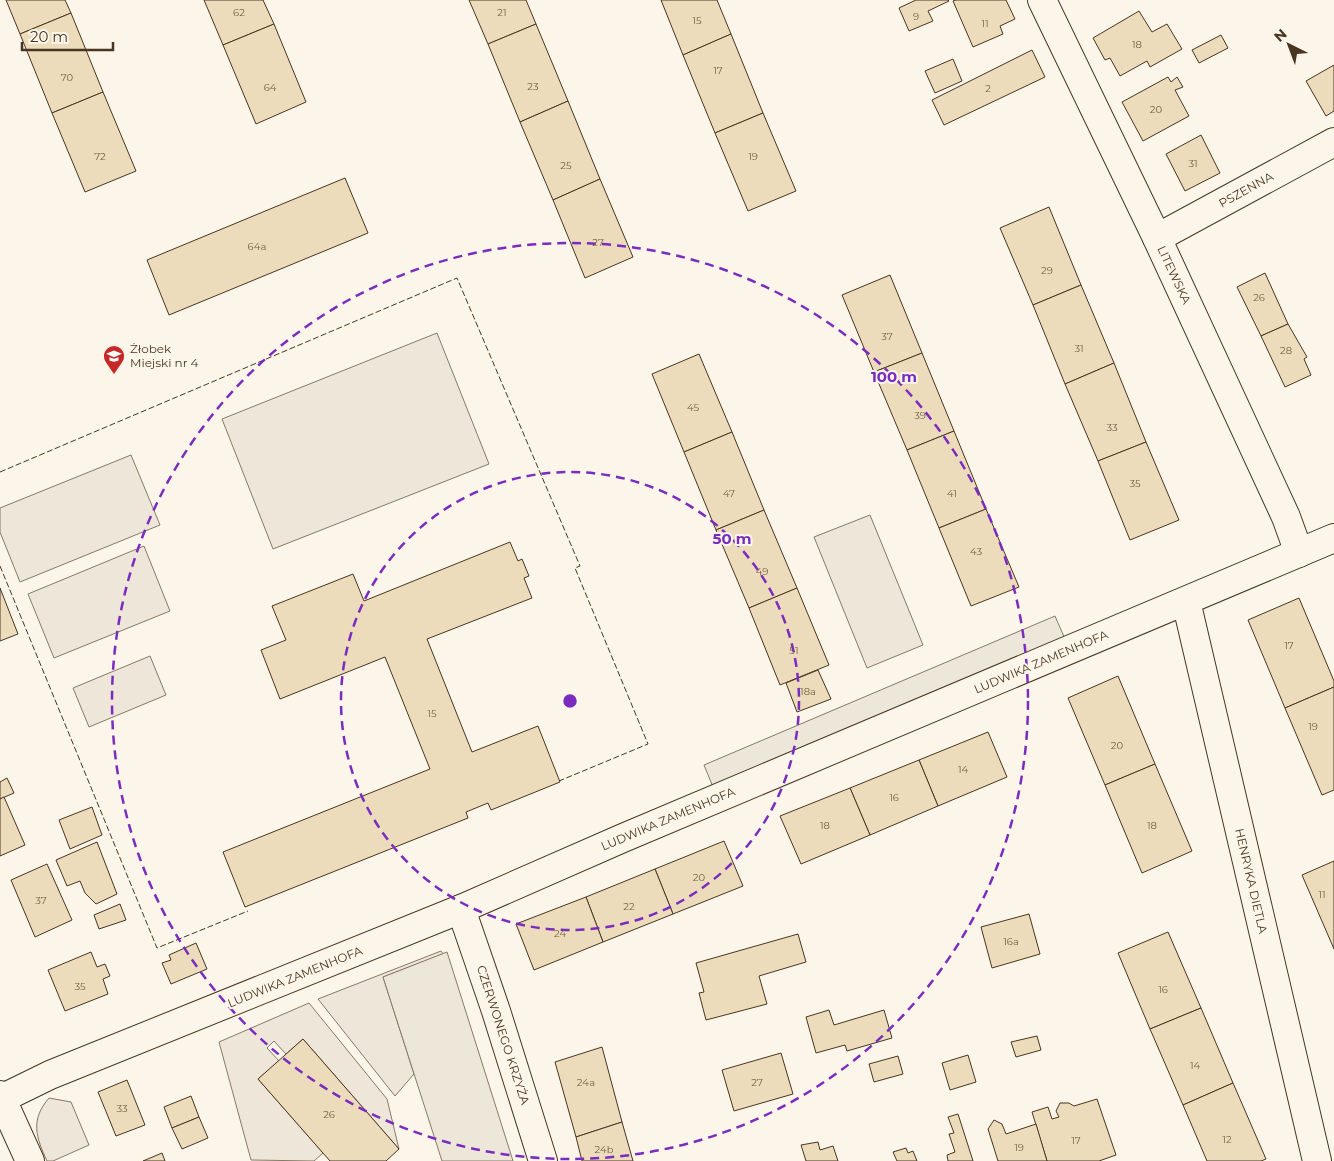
<svg xmlns="http://www.w3.org/2000/svg" width="1334" height="1161" font-family="Montserrat,sans-serif">
  <rect width="100%" height="100%" fill="#fbf6e9"/>
  <!-- green -->
  <g fill="#ede6d9" stroke="#887966">
    <polygon points="437,333 489,464 273,549 222,419"/>
    <polygon points="131,455 160,525 20,582 0,532 0,508"/>
    <polygon points="870,515 923,645 867,668 814,537"/>
    <polygon points="144,546 170,611 54,658 28,594"/>
    <polygon points="150,656 166,695 89,727 73,688"/>
    <polygon points="441,951 443,954 383,977 414,1074 395,1096 318,999"/>
    <polygon points="309,1003 387,1099 399,1149 303,1039 286,1054 274,1041 267,1048 279,1061 258,1079 323,1153 314,1161 251,1160 219,1042"/>
    <path d="M49,1098L71,1102L89,1145L53,1161H47C36,1137 30,1120 49,1098Z"/>
  </g>
  <!-- parking -->
  <g fill="#ede7d9" stroke="#887966">
    <polygon points="1055,616 1065,639 713,787 704,765"/>
    <polygon points="447,952 513,1161 442,1161 383,977"/>
  </g>
  <!-- building -->
  <g fill="#ecdcbc" stroke="#4a3520">
    <polygon points="6,0 65,0 71,13 20,34"/>
    <polygon points="204,0 263,0 274,24 223,45"/>
    <polygon points="469,0 526,0 536,24 488,44"/>
    <polygon points="661,0 717,0 731,34 683,55"/>
    <polygon points="916,0 948,0 949,1 928,11 933,21 909,31 899,8"/>
    <polygon points="956,0 1006,0 1015,19 1000,26 1003,34 973,47 953,1"/>
    <polygon points="1139,11 1152,32 1167,24 1182,49 1150,67 1147,61 1120,76 1110,58 1105,60 1093,38"/>
    <polygon points="71,13 103,92 52,113 20,34"/>
    <polygon points="274,24 306,102 256,124 223,45"/>
    <polygon points="536,24 568,101 520,122 488,44"/>
    <polygon points="731,34 763,113 715,133 683,55"/>
    <polygon points="1221,35 1228,48 1199,63 1192,50"/>
    <polygon points="1032,50 1045,77 944,125 932,100"/>
    <polygon points="953,59 962,81 935,93 925,71"/>
    <polygon points="1334,65 1334,111 1326,116 1306,81"/>
    <polygon points="1168,77 1171,82 1177,77 1183,87 1175,90 1189,116 1143,141 1122,102"/>
    <polygon points="103,92 136,171 85,192 52,113"/>
    <polygon points="568,101 600,179 553,200 520,122"/>
    <polygon points="763,113 796,191 748,211 715,133"/>
    <polygon points="1201,135 1220,173 1185,191 1166,154"/>
    <polygon points="345,178 368,233 169,315 147,260"/>
    <polygon points="600,179 633,257 585,278 553,200"/>
    <polygon points="1049,207 1081,285 1033,305 1000,228"/>
    <polygon points="1265,273 1288,324 1261,336 1237,287"/>
    <polygon points="890,275 922,353 874,372 842,295"/>
    <polygon points="1081,285 1114,363 1065,384 1033,305"/>
    <polygon points="1288,324 1307,357 1304,359 1311,375 1285,387 1261,336"/>
    <polygon points="922,353 954,431 907,450 874,372"/>
    <polygon points="699,354 732,432 684,452 652,374"/>
    <polygon points="1114,363 1146,442 1098,461 1065,384"/>
    <polygon points="954,431 986,509 939,528 907,450"/>
    <polygon points="732,432 764,510 716,530 684,452"/>
    <polygon points="1146,442 1179,520 1130,540 1098,461"/>
    <polygon points="986,509 1019,587 971,606 939,528"/>
    <polygon points="764,510 797,588 749,608 716,530"/>
    <polygon points="510,542 518,561 522,559 529,576 524,578 532,598 427,639 472,752 538,726 560,782 491,810 488,803 466,812 468,818 245,907 223,852 430,769 385,657 280,699 261,650 286,640 272,606 353,574 364,601"/>
    <polygon points="0,588 18,634 0,641"/>
    <polygon points="797,588 829,665 780,685 749,608"/>
    <polygon points="1299,598 1334,681 1334,687 1285,708 1248,620"/>
    <polygon points="818,670 831,699 797,712 786,683"/>
    <polygon points="1118,676 1155,764 1105,785 1068,698"/>
    <polygon points="1334,687 1334,790 1322,795 1285,708"/>
    <polygon points="988,732 1007,777 938,806 919,760"/>
    <polygon points="919,760 938,806 870,835 850,788"/>
    <polygon points="1155,764 1192,851 1142,873 1105,785"/>
    <polygon points="7,778 14,793 0,799 0,782"/>
    <polygon points="850,788 870,835 801,864 780,816"/>
    <polygon points="4,797 25,845 0,856 0,799"/>
    <polygon points="92,807 102,835 70,849 59,820"/>
    <polygon points="724,841 743,886 673,914 655,869"/>
    <polygon points="97,842 117,894 96,904 85,893 80,881 67,886 56,860"/>
    <polygon points="1334,861 1334,949 1302,875"/>
    <polygon points="47,864 72,920 35,937 11,880"/>
    <polygon points="655,869 673,914 603,942 586,897"/>
    <polygon points="586,897 603,942 534,970 516,924"/>
    <polygon points="120,904 126,920 99,929 94,915"/>
    <polygon points="1029,914 1040,954 992,968 981,927"/>
    <polygon points="1168,932 1201,1008 1150,1029 1118,953"/>
    <polygon points="798,934 806,962 759,976 767,1004 706,1020 699,993 704,992 696,963"/>
    <polygon points="196,943 207,969 171,984 162,963 171,960 169,955"/>
    <polygon points="91,952 97,967 105,964 110,976 103,979 108,994 65,1011 48,970"/>
    <polygon points="1201,1008 1233,1083 1183,1105 1150,1029"/>
    <polygon points="829,1010 834,1025 884,1010 892,1038 847,1051 845,1045 816,1053 806,1017"/>
    <polygon points="1037,1036 1041,1050 1016,1057 1011,1042"/>
    <polygon points="303,1039 399,1149 386,1161 330,1161 258,1079"/>
    <polygon points="602,1047 622,1122 576,1137 555,1062"/>
    <polygon points="781,1053 793,1094 734,1111 722,1070"/>
    <polygon points="968,1055 976,1082 950,1090 942,1063"/>
    <polygon points="898,1056 903,1074 874,1082 869,1064"/>
    <polygon points="127,1080 145,1125 116,1136 98,1092"/>
    <polygon points="1233,1083 1266,1159 1261,1161 1207,1161 1183,1105"/>
    <polygon points="191,1096 199,1117 172,1128 164,1107"/>
    <polygon points="1097,1099 1116,1155 1099,1161 1047,1161 1032,1112 1048,1107 1052,1119 1059,1117 1056,1111 1060,1103 1069,1103 1074,1106"/>
    <polygon points="958,1114 973,1161 948,1161 947,1155 955,1152 949,1134 954,1133 948,1117"/>
    <polygon points="199,1117 208,1138 182,1149 172,1128"/>
    <polygon points="994,1120 1002,1124 1006,1134 1036,1124 1047,1161 998,1161 988,1129"/>
    <polygon points="622,1122 633,1161 582,1161 576,1137"/>
    <polygon points="818,1142 820,1150 833,1146 838,1161 806,1161 801,1145"/>
    <polygon points="906,1148 908,1153 913,1151 917,1161 897,1161 893,1152"/>
    <polygon points="162,1153 165,1161 143,1161"/>
  </g>
  <g fill="none" stroke-linecap="round" stroke-linejoin="round">
    <!-- minor casing -->
    <g stroke="#4a3520" stroke-width="30">
      <g id="minor">
        <polyline points="1042,0 1157,238 1286,517 1299,553"/>
        <polyline points="1157,238 1334,142"/>
        <polyline points="1186,601 1317,1161"/>
        <polyline points="461,909 496,1011 543,1161"/>
        <polyline points="0,1095 30,1161"/>
        <polyline points="1,1099 50,1075 461,909 623,838 1334,538"/>
      </g>
    </g>
    <!-- minor -->
    <use href="#minor" stroke="#fbf6e9" stroke-width="28"/>
    <!-- fence -->
    <g stroke="#4a3520" stroke-width="1" stroke-dasharray="6 2.5" stroke-linecap="butt">
      <polyline points="0,472 457,278 580,566 575,568 648,744 559,781"/>
      <polyline points="0,566 157,948 248,911"/>
    </g>
  </g>
  <!-- distance rings -->
  <g fill="none" stroke="#7b2cbf" stroke-width="2.5" stroke-dasharray="9 6">
    <circle cx="570" cy="701" r="229"/>
    <circle cx="570" cy="701" r="458"/>
  </g>
  <!-- icons -->
  <defs>
    <g id="school-pin" transform="scale(1.125)"><path d="M0 17L-7.5 6A9.5 9.5 0 1 1 7.5 6Z" fill="#c62828" stroke="#fbf6e9"/><path d="M0-5L7-2L0 1L-7-2ZM-4 1L0 2.5L4 1V4Q0 6-4 4Z" fill="#fff"/></g>
  </defs>
  <g fill-rule="evenodd">
    <use href="#school-pin" x="114" y="356"/>
  </g>
  <g text-anchor="middle" stroke-width="4" stroke-linejoin="round" paint-order="stroke">
    <!-- number labels -->
    <g font-size="10" fill="#725f47">
      <text x="239" y="16">62</text>
      <text x="502" y="16">21</text>
      <text x="916" y="20">9</text>
      <text x="697" y="24">15</text>
      <text x="985" y="27">11</text>
      <text x="1137" y="48">18</text>
      <text x="718" y="74">17</text>
      <text x="67" y="81">70</text>
      <text x="533" y="90">23</text>
      <text x="270" y="91">64</text>
      <text x="988" y="92">2</text>
      <text x="1156" y="113">20</text>
      <text x="100" y="160">72</text>
      <text x="753" y="160">19</text>
      <text x="1193" y="167">31</text>
      <text x="566" y="169">25</text>
      <text x="598" y="246">27</text>
      <text x="257" y="250">64a</text>
      <text x="1047" y="274">29</text>
      <text x="1259" y="301">26</text>
      <text x="887" y="340">37</text>
      <text x="1079" y="352">31</text>
      <text x="1286" y="354">28</text>
      <text x="693" y="411">45</text>
      <text x="920" y="419">39</text>
      <text x="1112" y="431">33</text>
      <text x="1135" y="487">35</text>
      <text x="729" y="497">47</text>
      <text x="952" y="497">41</text>
      <text x="976" y="555">43</text>
      <text x="762" y="575">49</text>
      <text x="1289" y="649">17</text>
      <text x="794" y="654">51</text>
      <text x="808" y="695">18a</text>
      <text x="432" y="717">15</text>
      <text x="1313" y="730">19</text>
      <text x="1117" y="749">20</text>
      <text x="963" y="773">14</text>
      <text x="894" y="801">16</text>
      <text x="825" y="829">18</text>
      <text x="1152" y="829">18</text>
      <text x="699" y="881">20</text>
      <text x="1322" y="898">11</text>
      <text x="41" y="904">37</text>
      <text x="629" y="910">22</text>
      <text x="560" y="937">24</text>
      <text x="1011" y="945">16a</text>
      <text x="80" y="990">35</text>
      <text x="1163" y="993">16</text>
      <text x="1195" y="1069">14</text>
      <text x="586" y="1086">24a</text>
      <text x="757" y="1086">27</text>
      <text x="122" y="1112">33</text>
      <text x="329" y="1118">26</text>
      <text x="1227" y="1143">12</text>
      <text x="1076" y="1144">17</text>
      <text x="1019" y="1151">19</text>
      <text x="604" y="1153">24b</text>
    </g>
    <!-- street labels -->
    <g font-size="12" fill="#4a3520" stroke="#fbf6e9">
      <text transform="translate(1246 190) rotate(-29)" y="4">PSZENNA</text>
      <text transform="translate(1174 275) rotate(65)" y="4">LITEWSKA</text>
      <text transform="translate(1041 662) rotate(-23)" y="4">LUDWIKA ZAMENHOFA</text>
      <text transform="translate(668 819) rotate(-23)" y="4">LUDWIKA ZAMENHOFA</text>
      <text transform="translate(1251 881) rotate(77)" y="4">HENRYKA DIETLA</text>
      <text transform="translate(295 977) rotate(-22)" y="4">LUDWIKA ZAMENHOFA</text>
      <text transform="translate(503 1035) rotate(72)" y="4">CZERWONEGO KRZYŻA</text>
    </g>
    <!-- poi labels -->
    <g font-size="12" fill="#4a3520" stroke="#fbf6e9" text-anchor="start">
      <text x="130" y="353">Żłobek<tspan x="130" dy="14">Miejski nr 4</tspan></text>
    </g>
  </g>
  <circle cx="570" cy="701" r="8" fill="#7b2cbf" stroke="#fbf6e9" stroke-width="2.5"/>
  <g font-size="15" text-anchor="middle" font-weight="bold" fill="#7b2cbf" stroke="#fbf6e9" stroke-width="4" stroke-linejoin="round" paint-order="stroke">
    <text x="894" y="382">100 m</text>
    <text x="732" y="544">50 m</text>
  </g>
  <!-- north arrow -->
  <g transform="translate(1289 45) rotate(318)" stroke="#fbf6e9" stroke-width="4" paint-order="stroke">
  <path d="M0-4L9 19L0 12L-9 19Z" fill="#4a3520"/>
  <text y="-8" font-size="14" font-weight="bold" text-anchor="middle" fill="#4a3520">N</text>
  </g>
  <!-- scale -->
  <path d="M22 42v8h91v-8" fill="none" stroke="#4a3520" stroke-width="2.5"/>
  <text x="30" y="42" font-size="15" fill="#4a3520" stroke="#fbf6e9" stroke-width="4" paint-order="stroke">20 m</text>
</svg>
